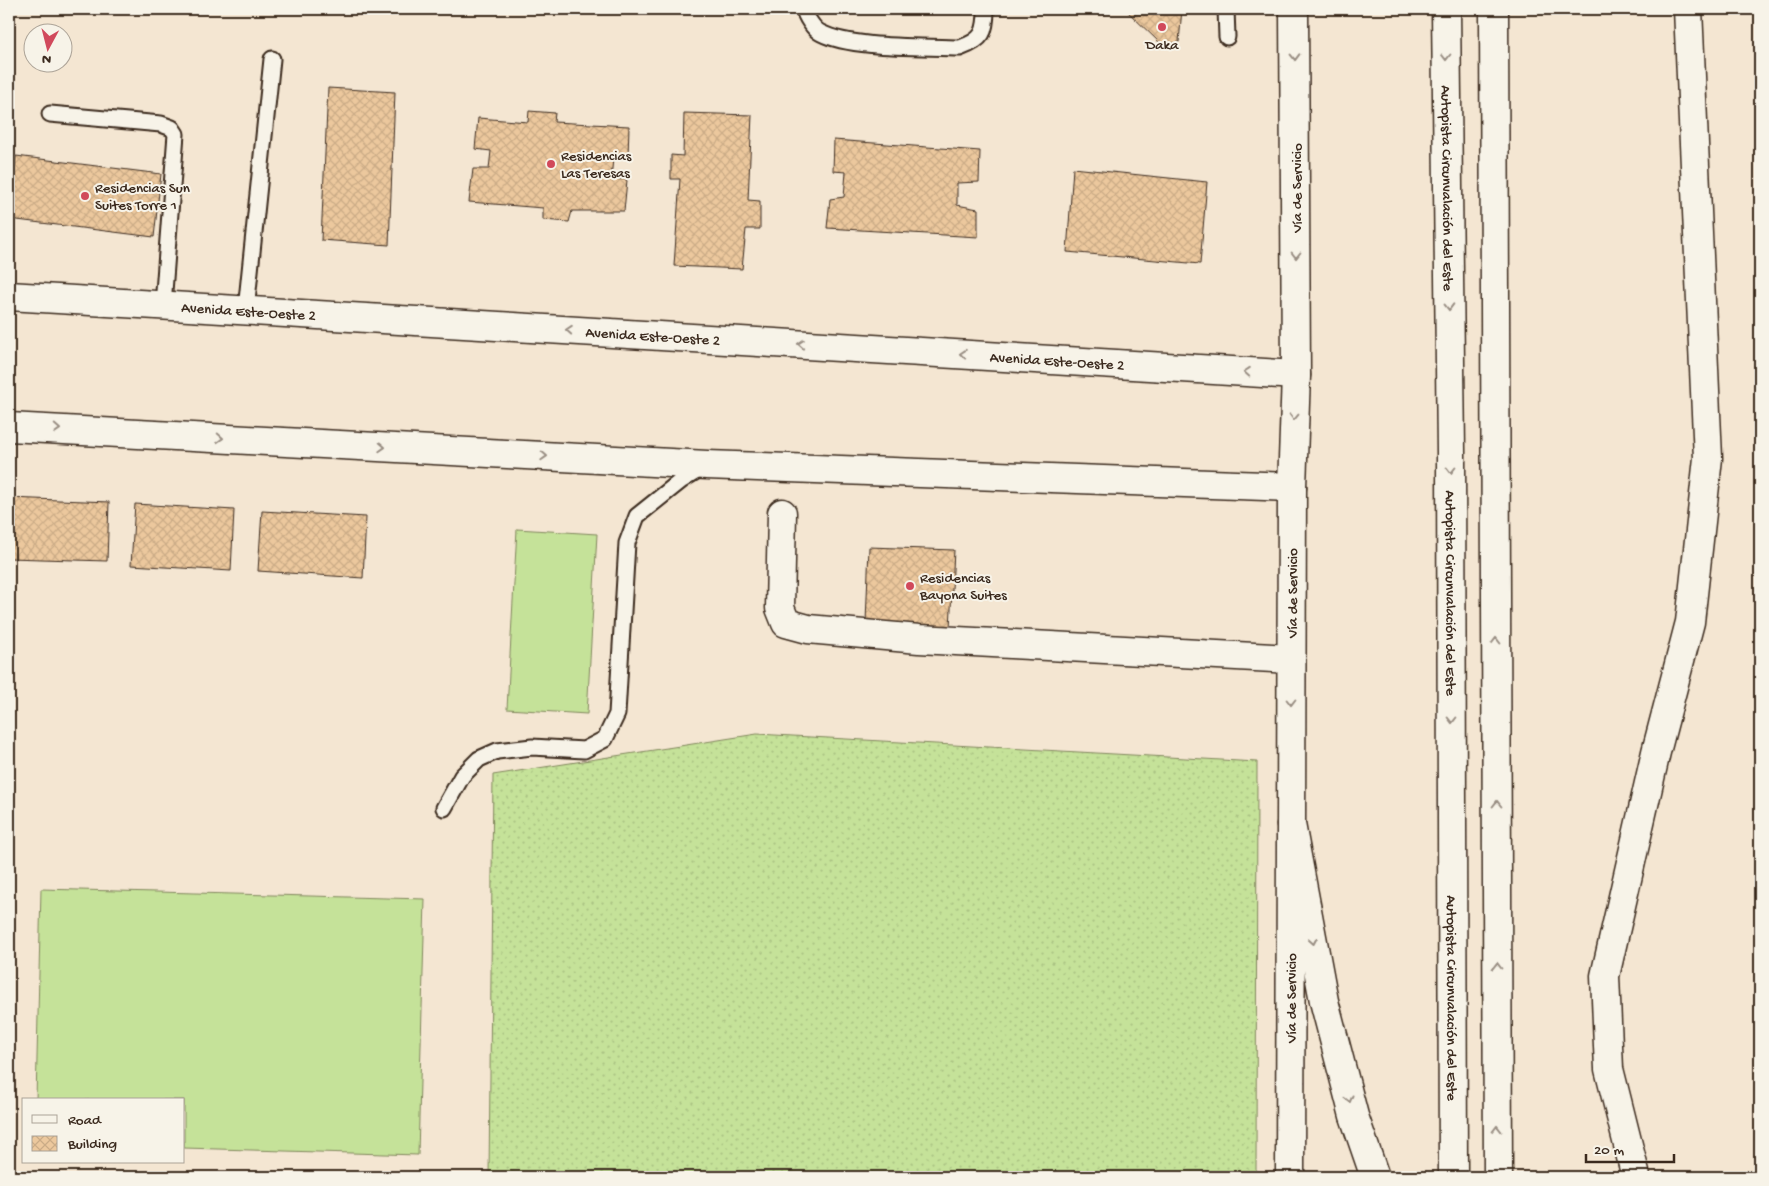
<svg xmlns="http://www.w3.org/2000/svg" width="1769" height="1186" font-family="'Gochi Hand',sans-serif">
  <defs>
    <pattern id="grass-dots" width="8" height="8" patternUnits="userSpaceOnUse" patternTransform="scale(1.25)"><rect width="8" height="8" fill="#c5e299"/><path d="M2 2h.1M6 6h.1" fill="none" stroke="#aac283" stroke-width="1.8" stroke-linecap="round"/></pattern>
    <pattern id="building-cross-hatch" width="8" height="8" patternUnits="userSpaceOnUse" patternTransform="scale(1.25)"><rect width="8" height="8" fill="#ecc89d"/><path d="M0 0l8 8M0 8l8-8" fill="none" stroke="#cbac87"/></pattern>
  </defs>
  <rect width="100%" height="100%" fill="#f4e6d2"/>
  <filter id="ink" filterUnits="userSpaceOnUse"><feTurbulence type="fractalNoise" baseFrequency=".02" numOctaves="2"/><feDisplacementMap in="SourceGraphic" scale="10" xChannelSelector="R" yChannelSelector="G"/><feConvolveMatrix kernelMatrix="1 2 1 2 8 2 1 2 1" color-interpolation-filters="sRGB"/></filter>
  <g filter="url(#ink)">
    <!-- grass -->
    <polygon fill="url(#grass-dots)" stroke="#80865c" points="757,734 1257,762 1256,1177 489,1177 493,775"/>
    <!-- pitch -->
    <g fill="#c5e299" stroke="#80865c">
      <polygon points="517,529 597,534 587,714 507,709"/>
      <polygon points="41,889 425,899 418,1155 184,1148 184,1100 36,1100"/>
    </g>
    <!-- building -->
    <g fill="url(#building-cross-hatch)" stroke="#3b2a1e">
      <polygon points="1125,9 1198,9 1197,12 1182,9 1179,42 1162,45"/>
      <polygon points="328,88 395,92 389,245 321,240"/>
      <polygon points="529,111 555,113 554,122 629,126 628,157 613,159 611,178 627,180 624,211 572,211 569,222 543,220 543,208 469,202 473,169 489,169 491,151 475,149 478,118 528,122"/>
      <polygon points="684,113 752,115 748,200 760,201 760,229 746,229 742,269 674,266 680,179 671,179 671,155 683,156"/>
      <polygon points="834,140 980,151 979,182 957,183 957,205 978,209 978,237 827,228 830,199 844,197 846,172 833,171"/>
      <polygon points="16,156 161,174 154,237 9,219"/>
      <polygon points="1073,168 1207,182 1200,264 1067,252"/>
      <polygon points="9,498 109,502 107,561 9,558"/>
      <polygon points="135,504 234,510 231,571 131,565"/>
      <polygon points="262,511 366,517 363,578 258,571"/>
      <polygon points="869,547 954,550 950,628 866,622"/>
    </g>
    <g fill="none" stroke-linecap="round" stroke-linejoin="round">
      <!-- service casing -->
      <g stroke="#3b2a1e" stroke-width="19">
        <g id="service">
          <path d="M804,9C805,16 814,30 821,33C852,49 924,46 960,48C983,40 986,32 986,9"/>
          <polyline points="1226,9 1227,37"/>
          <polyline points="50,114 161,124 172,128 176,134 163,305"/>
          <polyline points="246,310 272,59"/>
          <polyline points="444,808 462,776 479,759 497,751 532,747 584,750 605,739 617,714 627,543 637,516 682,480 703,467"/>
        </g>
      </g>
      <!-- minor casing -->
      <g stroke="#3b2a1e" stroke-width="31">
        <g id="minor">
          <path id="s1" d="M9,296L1296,375"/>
          <polyline points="9,427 707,465 1292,487"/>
          <polyline points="782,513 780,608 786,623 808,629 919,639 1291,659"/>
          <path id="s2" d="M1290,1177L1292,487L1296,375L1294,9"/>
          <polyline points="1636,1177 1609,1069 1605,976 1656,752 1690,622 1708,458 1688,9"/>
        </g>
      </g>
      <!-- motorway casing -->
      <g stroke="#3b2a1e" stroke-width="31">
        <g id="motorway">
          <path id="s3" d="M1446,9L1451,452L1453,1177"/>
          <polyline points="1494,9 1498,1177"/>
          <polyline points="1291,824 1324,1001 1354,1116 1375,1177"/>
        </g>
      </g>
      <!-- service -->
      <use href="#service" stroke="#f7f3e8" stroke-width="15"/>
      <!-- minor -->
      <use href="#minor" stroke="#f7f3e8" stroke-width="28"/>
      <!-- motorway -->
      <use href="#motorway" stroke="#f7f3e8" stroke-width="28"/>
    </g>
    <!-- one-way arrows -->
    <defs><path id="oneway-chevron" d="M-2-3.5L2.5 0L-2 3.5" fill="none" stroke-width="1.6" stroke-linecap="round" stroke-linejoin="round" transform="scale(1.25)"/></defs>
    <g stroke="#998e83">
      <use href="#oneway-chevron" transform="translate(1295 57) rotate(89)"/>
      <use href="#oneway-chevron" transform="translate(1446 57) rotate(90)"/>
      <use href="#oneway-chevron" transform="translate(1296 255) rotate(90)"/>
      <use href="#oneway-chevron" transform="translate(1449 307) rotate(89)"/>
      <use href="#oneway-chevron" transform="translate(569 330) rotate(-176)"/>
      <use href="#oneway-chevron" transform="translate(801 344) rotate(-176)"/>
      <use href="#oneway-chevron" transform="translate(963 354) rotate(-176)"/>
      <use href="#oneway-chevron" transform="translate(1247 372) rotate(-176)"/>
      <use href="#oneway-chevron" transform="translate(1294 417) rotate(92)"/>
      <use href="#oneway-chevron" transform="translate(57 429) rotate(3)"/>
      <use href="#oneway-chevron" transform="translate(220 438) rotate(3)"/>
      <use href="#oneway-chevron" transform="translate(382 447) rotate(3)"/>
      <use href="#oneway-chevron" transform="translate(544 456) rotate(3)"/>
      <use href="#oneway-chevron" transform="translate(1451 470) rotate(90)"/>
      <use href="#oneway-chevron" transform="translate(1496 641) rotate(-90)"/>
      <use href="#oneway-chevron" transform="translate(1291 702) rotate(90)"/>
      <use href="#oneway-chevron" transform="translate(1452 720) rotate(90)"/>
      <use href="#oneway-chevron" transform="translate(1497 804) rotate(-90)"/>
      <use href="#oneway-chevron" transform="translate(1313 941) rotate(80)"/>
      <use href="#oneway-chevron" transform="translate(1497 966) rotate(-90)"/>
      <use href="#oneway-chevron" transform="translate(1349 1099) rotate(75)"/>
      <use href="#oneway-chevron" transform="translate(1497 1129) rotate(-90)"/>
    </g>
  </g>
  <!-- markers -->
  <g fill="#d1495b" stroke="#f7f3e8" stroke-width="2">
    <circle cx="1162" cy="27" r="5"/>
    <circle cx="551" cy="164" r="5"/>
    <circle cx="85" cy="196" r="5"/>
    <circle cx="910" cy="586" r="5"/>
  </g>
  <g text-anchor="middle" stroke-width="4" stroke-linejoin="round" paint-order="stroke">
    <!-- poi labels -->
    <g font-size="15" fill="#3b2a1e" stroke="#f7f3e8" text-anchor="start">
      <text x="1162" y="49" text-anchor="middle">Daka</text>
      <text x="561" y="160">Residencias<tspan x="561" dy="17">Las Teresas</tspan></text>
      <text x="95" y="192">Residencias Sun<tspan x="95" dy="17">Suites Torre 1</tspan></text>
      <text x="920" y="582">Residencias<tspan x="920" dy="17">Bayona Suites</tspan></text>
    </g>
    <!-- street labels -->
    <g font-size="15" fill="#3b2a1e" stroke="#f7f3e8">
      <text transform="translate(1296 188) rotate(-90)" y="5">Vía de Servicio</text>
      <text dy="5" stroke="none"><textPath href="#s3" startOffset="179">Autopista Circunvalación del Este</textPath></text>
      <text dy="5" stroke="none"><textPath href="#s1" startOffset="240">Avenida Este-Oeste 2</textPath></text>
      <text dy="5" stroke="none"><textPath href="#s1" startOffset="645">Avenida Este-Oeste 2</textPath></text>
      <text dy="5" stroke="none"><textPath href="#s1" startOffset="1050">Avenida Este-Oeste 2</textPath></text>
      <text dy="5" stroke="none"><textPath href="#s2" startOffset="584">Vía de Servicio</textPath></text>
      <text dy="5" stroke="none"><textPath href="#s3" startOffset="584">Autopista Circunvalación del Este</textPath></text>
      <text dy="5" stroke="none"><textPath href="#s2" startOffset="179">Vía de Servicio</textPath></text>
      <text dy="5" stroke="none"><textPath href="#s3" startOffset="989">Autopista Circunvalación del Este</textPath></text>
    </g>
  </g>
  <!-- margin -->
  <rect width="1769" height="1186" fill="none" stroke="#f7f3e8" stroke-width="30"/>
  <rect x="15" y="15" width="1739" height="1156" fill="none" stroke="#3b2a1e" stroke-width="2" filter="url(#ink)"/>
  <!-- legend -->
  <rect x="22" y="1098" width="162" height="65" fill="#f7f3e8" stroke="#aca397"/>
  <rect x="32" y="1115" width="25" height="8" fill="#f7f3e8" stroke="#aca397"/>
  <text x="68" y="1124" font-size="15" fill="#3b2a1e">Road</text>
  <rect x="32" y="1136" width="25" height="15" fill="url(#building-cross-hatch)" stroke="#aca397"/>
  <text x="68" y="1148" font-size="15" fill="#3b2a1e">Building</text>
  <!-- north arrow -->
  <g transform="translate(48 48) rotate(187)"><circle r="24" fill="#f7f3e8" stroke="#aca397"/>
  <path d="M0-4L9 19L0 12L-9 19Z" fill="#d1495b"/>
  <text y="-8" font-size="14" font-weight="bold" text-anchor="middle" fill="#3b2a1e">N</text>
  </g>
  <!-- scale -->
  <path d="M1586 1154v8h88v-8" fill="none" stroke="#3b2a1e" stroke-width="2.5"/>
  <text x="1594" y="1154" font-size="15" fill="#3b2a1e" stroke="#f7f3e8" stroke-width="4" paint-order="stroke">20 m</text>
</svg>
